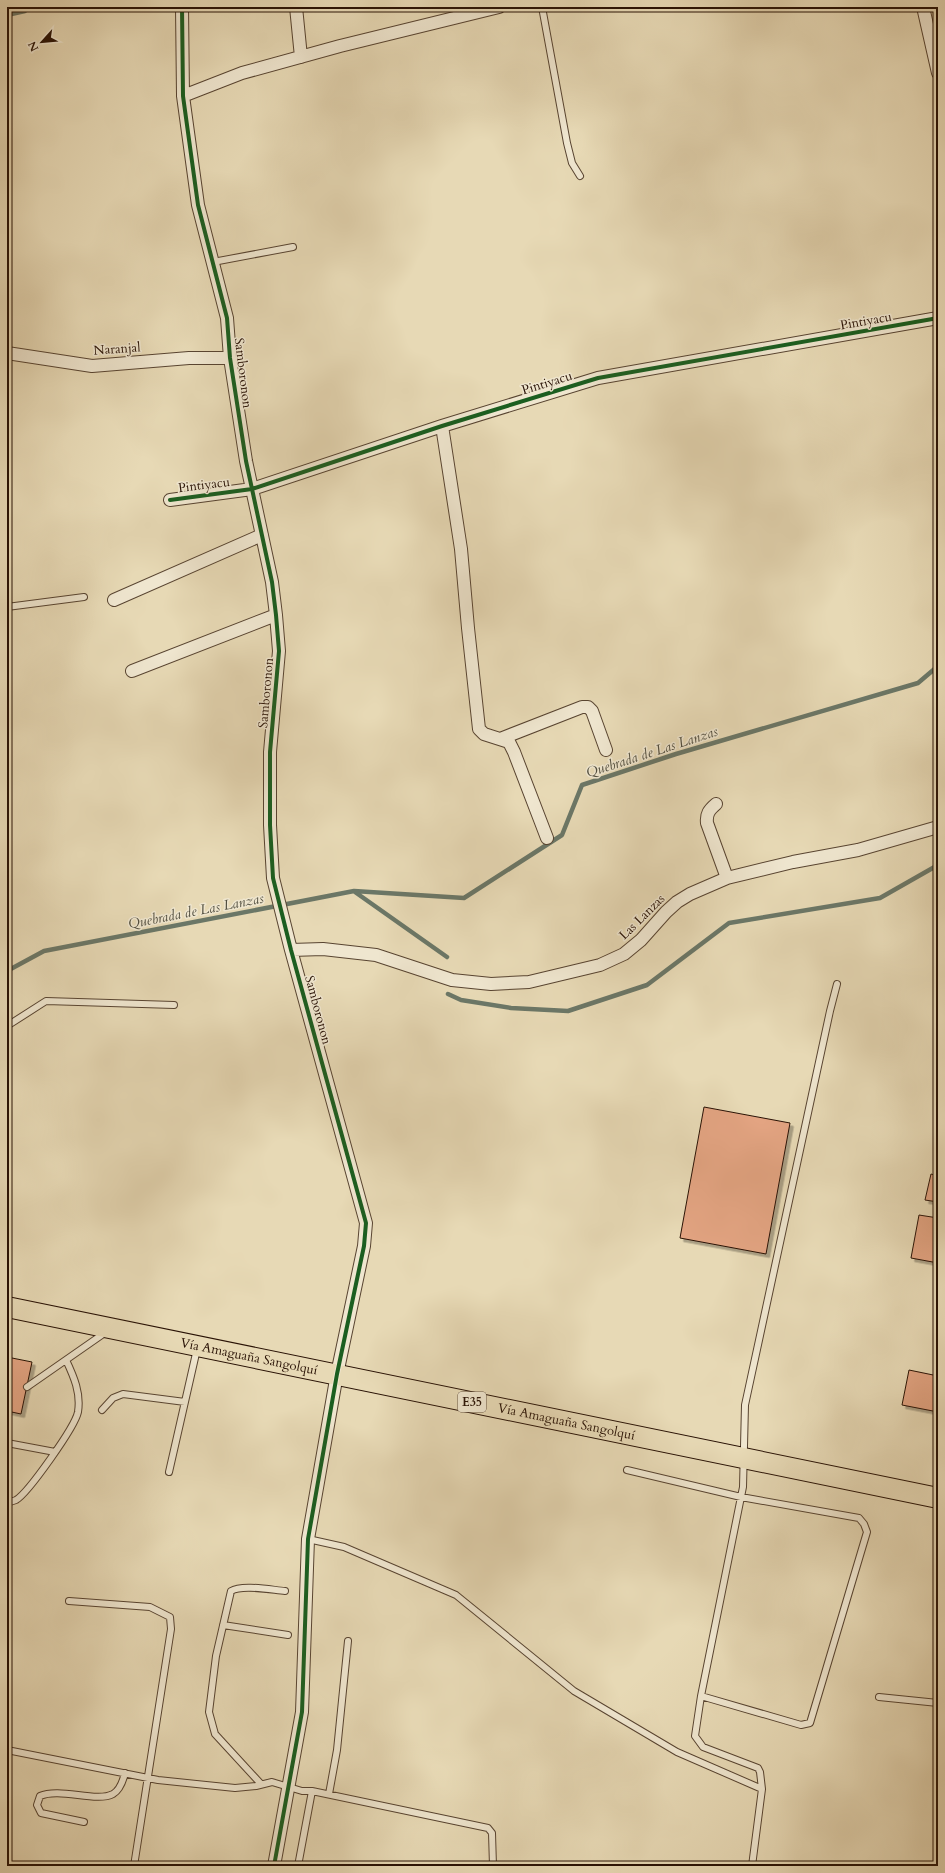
<svg xmlns="http://www.w3.org/2000/svg" width="945" height="1873" viewBox="0 0 945 1873" font-family="Cardo,serif">
	<defs>
		<filter id="shadow"><feDropShadow dx="3.5" dy="3.5" stdDeviation="0" flood-color="#0004"/></filter>
	</defs>
	<rect width="100%" height="100%" fill="#e7d9b5"/>
	<filter id="stains"><feTurbulence type="fractalNoise" baseFrequency=".005" numOctaves="4"/><feColorMatrix values="0 0 0 0 .2 0 0 0 0 .09 0 0 0 0 .02 0 0 0 .5 -.17"/></filter>
	<radialGradient id="worn" r=".72"><stop offset=".6" stop-color="#630" stop-opacity="0"/><stop offset="1" stop-color="#630" stop-opacity=".3"/></radialGradient>
	<g fill="none" stroke-linecap="round" stroke-linejoin="round">
		<path stroke="#6b7767" stroke-width="4.5" d="M7,15l18,-4 6,-4
			M355,892l92,65
			M7,971l37,-20 310,-60 110,7 98,-63 20,-50 94,-31 242,-71 20,-17
			M448,994l13,6 50,8 57,3 79,-26 82,-62 151,-25 58,-33"/>
	</g>
	<path fill="#e3a482" stroke="#291205" filter="url(#shadow)" d="M704,1107l86,16 -24,131 -86,-16z
		M931,1174l7,2v26l-13,-2z
		M919,1215l19,3v45l-27,-5z
		M7,1357l25,5 -11,52 -14,-3z
		M909,1370l29,6v36l-36,-7z"/>
	<g fill="none" stroke-linecap="round" stroke-linejoin="round">
		<defs>
			<path id="service" d="M542,7l25,136 5,20 8,13
				M213,262l80,-15
				M7,607l77,-10
				M7,1026l39,-25 128,4
				M27,1387l79,-55
				M102,1410l11,-12 10,-4 62,8
				M7,1443l48,9
				M627,1470l114,27 118,21 5,6 3,8 -57,191 -9,2 -100,-29
				M169,1472l28,-123
				M7,1502c3,0 7,-1 9,-2 12,-7 59,-73 62,-88 3,-19 -4,-35 -12,-52
				M308,1539l36,8 112,48 118,96 103,61 85,37 -10,77
				M69,1601l81,6 20,10 1,12 -37,237
				M223,1625l65,10
				M879,1697l59,6
				M7,1750l151,30 77,8 21,-2 16,-4 30,9h10l176,37 4,5 1,33
				M261,1784l-46,-50 -6,-22 7,-56 15,-65c11,-7 41,-1 54,0
				M762,1789l-2,-17 -2,-4 -55,-21 -8,-11 6,-40 42,-209 2,-82 85,-394 7,-27
				M329,1794l8,-44 11,-109
				M84,1822l-43,-9 -4,-8 3,-9c20,-9 56,7 73,-2 7,-4 10,-13 12,-21
				M298,1866l14,-75"/>
			<path id="minor" d="M182,7l1,89 15,109 29,113 3,40 16,103 26,121 4,33 3,36 -9,101v73l3,53 18,72 75,273 -2,23 -27,128 -29,165 -6,173 -28,154
				M296,7l5,50
				M923,7l15,66
				M183,96l59,-23 98,-27 159,-39
				M7,353l85,13 97,-8h41
				M442,426l19,123 7,79 11,101 5,5 25,8 5,10 33,86
				M170,500l82,-11 190,-63 156,-48 340,-60
				M114,600l148,-65
				M132,671l144,-56
				M500,739l82,-32h6l4,4 14,39
				M716,804c-7,6 -10,10 -9,19l20,55
				M291,950l32,-1 53,6 76,25 39,4 38,-2 71,-17 24,-11 17,-14 25,-28 11,-10 13,-8 37,-16 66,-16 65,-12 80,-23"/>
			<g id="trunk">
				<path id="s1" d="M7,1307l931,191"/>
			</g>
		</defs>
		<use href="#service" stroke="#584431" stroke-width="8"/>
		<use href="#minor" stroke="#584431" stroke-width="14"/>
		<use href="#trunk" stroke="#291205" stroke-width="22"/>
		<use href="#service" stroke="#efe6cf" stroke-width="6"/>
		<use href="#minor" stroke="#efe6cf" stroke-width="12"/>
		<use href="#trunk" stroke="#e7d9b5" stroke-width="20"/>
		<defs>
			<path id="cycleway" d="M182,7l1,89 15,109 29,113 3,40 16,103 26,121 4,33 3,36 -9,101v73l3,53 18,72 75,273 -2,23 -27,128 -29,165 -6,173 -28,154
				M170,500l82,-11 190,-63 156,-48 340,-60"/>
		</defs>
		<use href="#cycleway" stroke="#efe6cf" stroke-width="6"/>
		<use href="#cycleway" stroke="#1b5e20" stroke-width="4"/>
	</g>
	<g text-anchor="middle" dominant-baseline="central" stroke-width="3" stroke-linejoin="round" paint-order="stroke">
		<rect fill="#efe6cf" stroke="#645242" stroke-width="1" x="458" y="1392" width="28" height="20" rx="3"/>
		<g font-size="12" font-weight="bold" fill="#291205">
			<text x="472" y="1402">E35</text>
		</g>
		<g font-size="13" fill="#291205" stroke="#efe6cf">
			<text transform="translate(866 321) rotate(-10)">Pintiyacu</text>
			<text transform="translate(117 349) rotate(-4)">Naranjal</text>
			<text transform="translate(243 373) rotate(83)">Samboronon</text>
			<text transform="translate(547 383) rotate(-17)">Pintiyacu</text>
			<text transform="translate(204 485) rotate(-7)">Pintiyacu</text>
			<text transform="translate(266 693) rotate(-85)">Samboronon</text>
			<text transform="translate(642 917) rotate(-45)">Las Lanzas</text>
			<text transform="translate(318 1010) rotate(75)">Samboronon</text>
			<text stroke="none"><textPath href="#s1" startOffset="247">Vía Amaguaña Sangolquí</textPath></text>
			<text stroke="none"><textPath href="#s1" startOffset="571">Vía Amaguaña Sangolquí</textPath></text>
		</g>
		<g font-size="14" font-style="italic" fill="#504d3e" stroke="#efe6cf">
			<text transform="translate(652 752) rotate(-18)">Quebrada de Las Lanzas</text>
			<text transform="translate(196 911) rotate(-11)">Quebrada de Las Lanzas</text>
		</g>
	</g>
	<rect width="945" height="1873" fill="none" stroke="#e7d9b5" stroke-width="24"/>
	<rect x="8" y="8" width="929" height="1857" fill="none" stroke="#291205" stroke-width="2"/>
	<rect x="12" y="12" width="921" height="1849" fill="none" stroke="#291205"/>
	<g transform="translate(42 42) rotate(243)" stroke="#efe6cf" stroke-width="3" paint-order="stroke">
	<path d="M0-3L7 15L0 10L-7 15Z" fill="#291205"/>
	<text y="-6" font-size="11" font-weight="bold" text-anchor="middle" fill="#291205">N</text>
	</g>
	<rect width="100%" height="100%" filter="url(#stains)"/>
	<rect width="100%" height="100%" fill="url(#worn)"/>
</svg>
